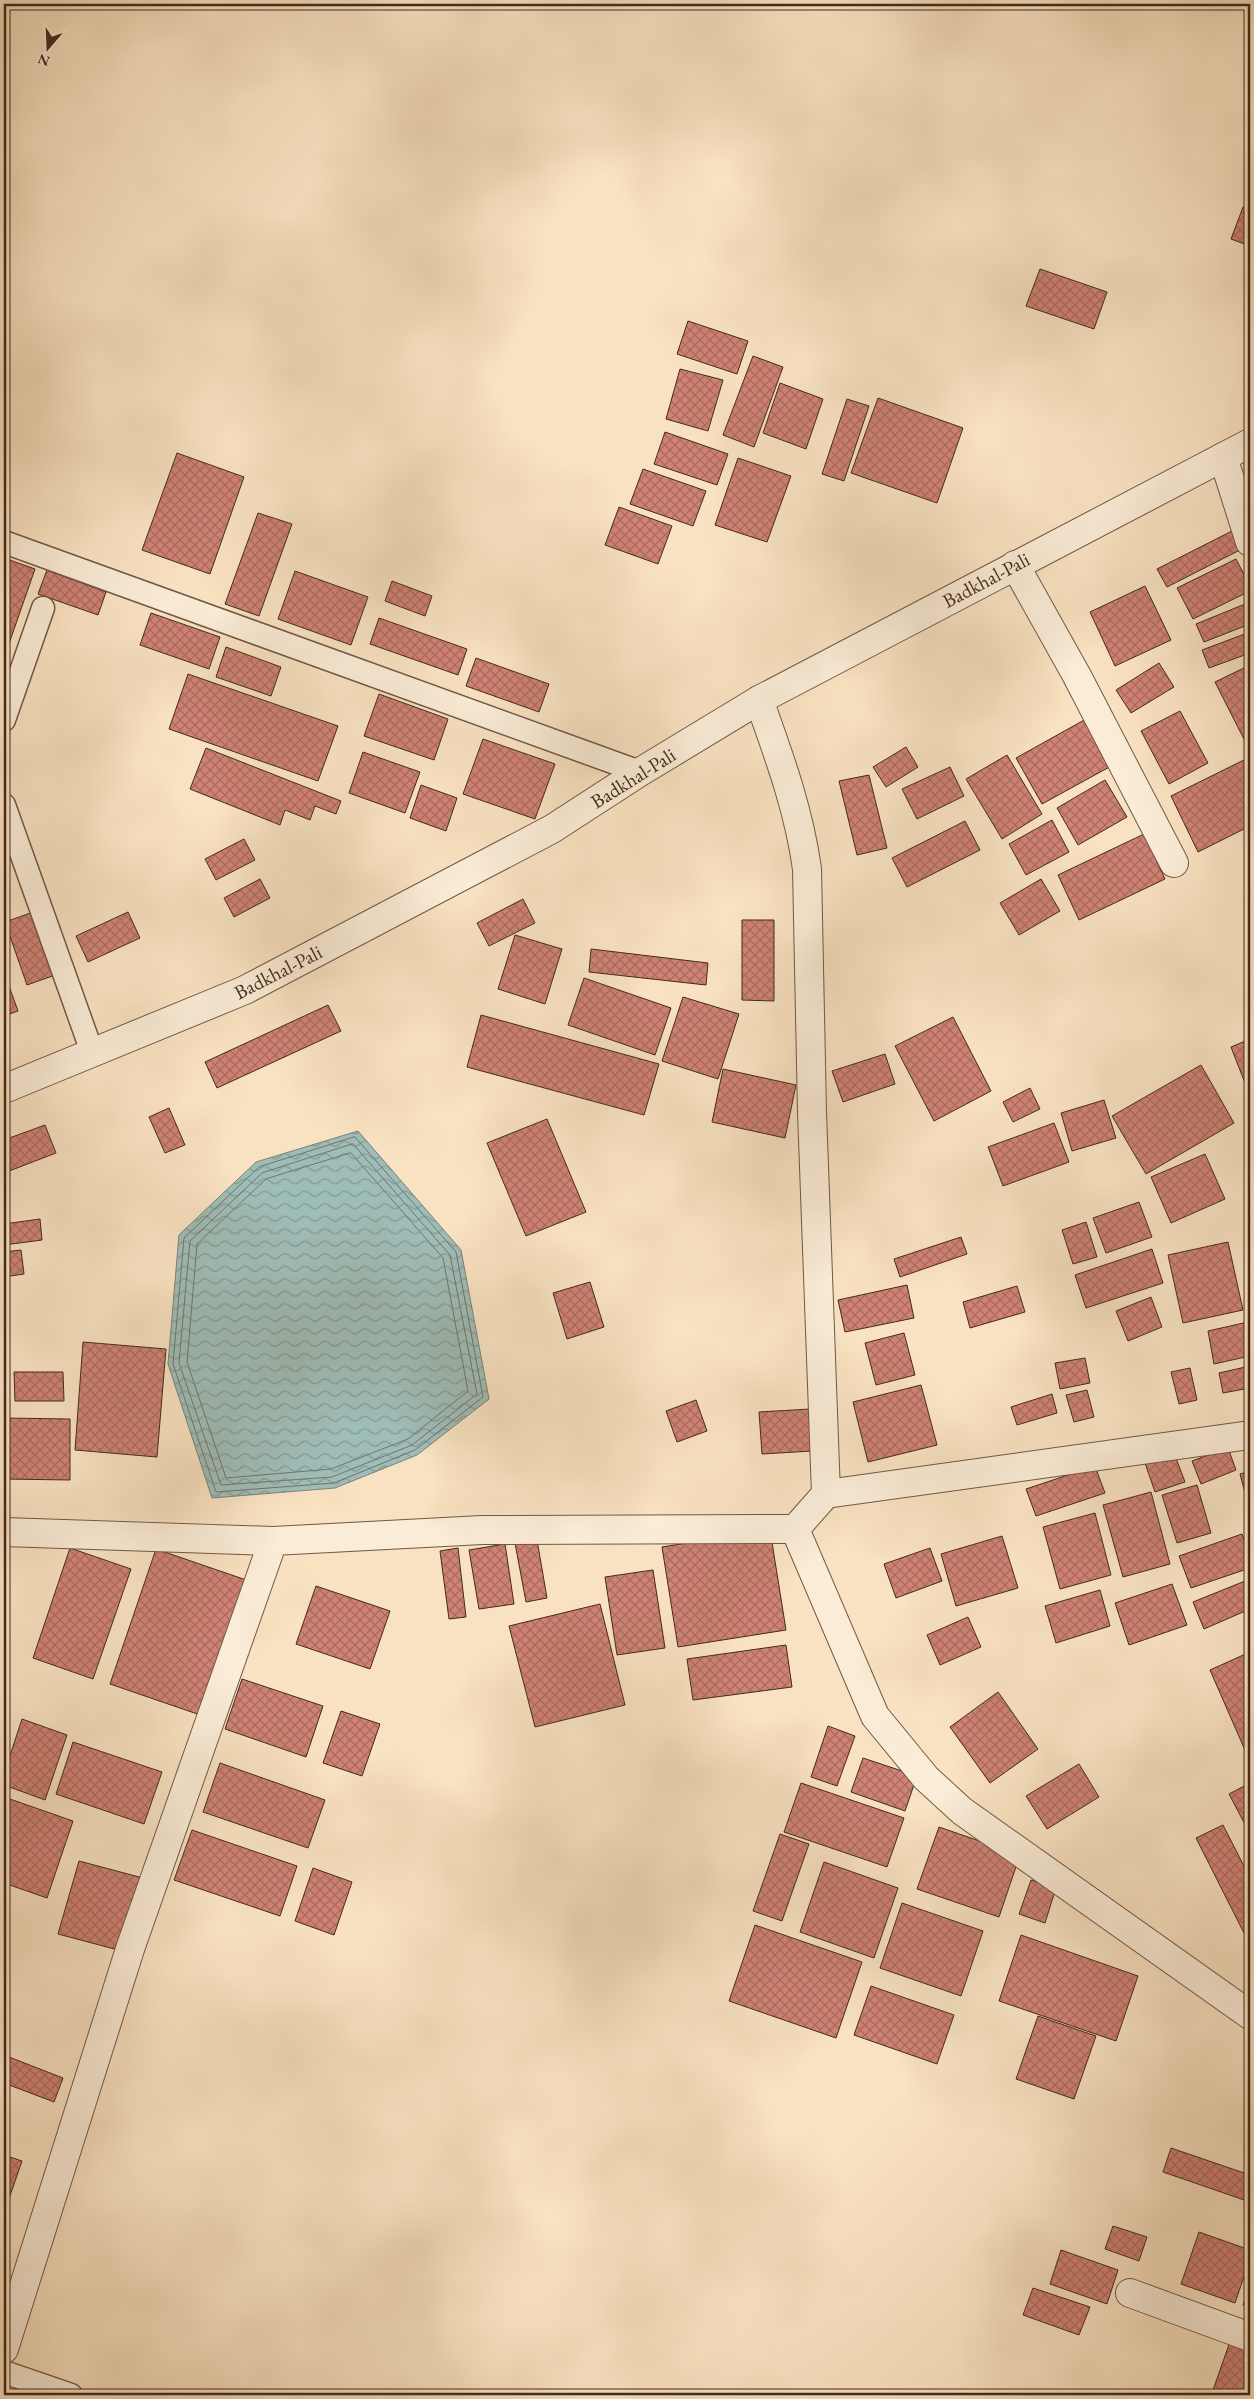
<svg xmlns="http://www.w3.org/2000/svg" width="1254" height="2399" viewBox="0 0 1254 2399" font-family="'EB Garamond',serif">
	<defs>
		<pattern id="water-waves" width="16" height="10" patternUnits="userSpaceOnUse" patternTransform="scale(1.25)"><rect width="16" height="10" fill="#9fbdb8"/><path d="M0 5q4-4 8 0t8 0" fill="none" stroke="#839a95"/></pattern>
		<pattern id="building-cross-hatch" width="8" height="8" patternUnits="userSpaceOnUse" patternTransform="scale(1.25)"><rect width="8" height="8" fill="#d08275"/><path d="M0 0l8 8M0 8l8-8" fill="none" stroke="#aa6b5f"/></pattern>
	</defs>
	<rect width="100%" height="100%" fill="#f9e2c1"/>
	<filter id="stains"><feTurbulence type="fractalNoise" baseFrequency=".004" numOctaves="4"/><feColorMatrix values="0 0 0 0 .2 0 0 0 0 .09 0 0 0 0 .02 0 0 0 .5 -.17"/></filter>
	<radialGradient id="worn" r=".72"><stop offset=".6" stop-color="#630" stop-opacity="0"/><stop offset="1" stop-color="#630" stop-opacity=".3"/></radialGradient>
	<path fill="url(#water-waves)" stroke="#7a827a" d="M358,1131l103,119 28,149 -72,56 -82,33 -123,10 -44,-134 11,-129 77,-73z"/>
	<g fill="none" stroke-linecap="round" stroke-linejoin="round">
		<path stroke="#71746a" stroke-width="1" d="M355,1137l101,115 27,145 -68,53 -81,33 -118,9 -43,-128 11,-126 75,-71z
			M353,1144l97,111 27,139 -65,51 -80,32 -111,8 -42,-122 11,-122 72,-68z
			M351,1153l92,105 25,133 -60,48 -77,30 -105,9 -39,-116 10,-118 69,-65z"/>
	</g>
	<path fill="url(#building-cross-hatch)" stroke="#432a1d" d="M1250,180v21l-6,-2z
		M1243,207l7,2v37l-19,-7z
		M1040,269l67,23 -13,37 -68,-23z
		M688,321l60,20 -11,33 -60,-20z
		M753,356l30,11 -29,80 -31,-12z
		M680,369l43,11 -15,51 -42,-12z
		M780,383l43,16 -17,50 -43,-16z
		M878,398l85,30 -26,75 -86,-30z
		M847,399l22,7 -25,75 -22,-7z
		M665,432l63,22 -11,31 -63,-21z
		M177,453l67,24 -34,97 -68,-24z
		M738,458l53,18 -24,66 -52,-17z
		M643,469l63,22 -13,35 -63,-22z
		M619,507l53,19 -14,38 -53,-19z
		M258,513l34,11 -33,92 -34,-12z
		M1232,531l10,18 -75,38 -10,-18z
		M4,558l31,11 -31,89z
		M1236,559l14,27v5l-57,28 -16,-31z
		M47,570l59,22 -8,23 -60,-21z
		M295,571l73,26 -17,48 -73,-26z
		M392,581l40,15 -7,20 -40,-15z
		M1145,586l26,54 -56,26 -25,-54z
		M1250,602v22l-46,18 -8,-18z
		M151,613l69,24 -11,32 -69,-24z
		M379,618l88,31 -9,26 -88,-31z
		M1250,632v21l-41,15 -7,-18z
		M226,647l55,20 -10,29 -55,-19z
		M476,658l73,26 -10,28 -73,-26z
		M1159,663l15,24 -43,26 -15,-23z
		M1250,665v86l-35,-69z
		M188,674l150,52 -20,55 -149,-52z
		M379,694l69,25 -14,41 -70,-24z
		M1180,711l28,52 -39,21 -28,-53z
		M1086,719l27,46 -71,39 -26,-46z
		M483,739l72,25 -20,55 -72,-25z
		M906,747l12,20 -32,20 -13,-20z
		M206,748l135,53 -5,13 -21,-8 -5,14 -25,-10 -5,15 -90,-36z
		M363,752l57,20 -15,41 -56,-20z
		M1007,755l35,59 -40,25 -36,-60z
		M1250,757v69l-52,26 -27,-56z
		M950,767l14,29 -47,23 -15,-30z
		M869,775l18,73 -30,7 -18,-74z
		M1105,780l22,37 -49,28 -21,-37z
		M421,785l36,13 -11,33 -36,-13z
		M1052,820l17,32 -43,23 -17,-31z
		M965,821l15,29 -73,37 -15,-29z
		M1144,834l21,45 -86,41 -21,-45z
		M244,839l11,21 -39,20 -11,-21z
		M260,879l10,19 -36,19 -10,-19z
		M1041,879l19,32 -41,24 -19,-32z
		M523,899l12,24 -46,23 -12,-23z
		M39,910l22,63 -34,12 -22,-63z
		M128,912l12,26 -52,24 -12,-26z
		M742,920h32v81l-32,-1z
		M515,935l47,14 -17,55 -47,-15z
		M591,949l117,14 -2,22 -117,-13z
		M4,972l14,39 -14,5z
		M584,978l87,30 -16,47 -87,-30z
		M683,997l56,17 -21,65 -56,-18z
		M328,1005l13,26 -124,57 -12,-26z
		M481,1015l178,49 -15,51 -177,-48z
		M953,1017l38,74 -57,30 -39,-75z
		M1250,1039v57l-19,-49z
		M885,1054l10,30 -52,18 -11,-31z
		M1201,1065l33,58 -88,51 -34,-58z
		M723,1069l73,16 -11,53 -73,-16z
		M1030,1088l10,21 -27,13 -10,-20z
		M1104,1100l12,38 -44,13 -11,-38z
		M169,1108l16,37 -20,8 -16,-36z
		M547,1119l39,93 -60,24 -39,-93z
		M1054,1123l15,39 -66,24 -15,-39z
		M45,1125l11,28 -52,20v-33z
		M1205,1154l20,45 -54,24 -20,-46z
		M1139,1202l13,35 -46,16 -13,-35z
		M40,1219l2,21 -38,5v-21z
		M1086,1222l11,35 -24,7 -11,-34z
		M961,1237l6,17 -67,23 -6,-18z
		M1228,1242l15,68 -60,13 -15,-68z
		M1152,1249l11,34 -77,25 -11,-33z
		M21,1250l3,24 -20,3v-25z
		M590,1282l14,45 -37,12 -14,-46z
		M907,1285l7,33 -69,14 -7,-32z
		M1017,1286l8,26 -55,16 -7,-26z
		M1151,1297l11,30 -34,14 -12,-30z
		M1248,1322l2,34 -36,8 -6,-33z
		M904,1333l11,42 -39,10 -11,-42z
		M83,1342l83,7 -9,108 -82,-7z
		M1085,1358l5,25 -30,6 -5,-26z
		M1250,1366v22l-27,5 -4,-20z
		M1190,1368l7,32 -18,4 -8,-32z
		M14,1372h49l1,29h-49z
		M921,1385l16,60 -69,17 -15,-60z
		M1087,1390l7,27 -20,5 -8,-27z
		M1052,1394l5,19 -40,12 -6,-18z
		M696,1400l11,31 -30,11 -11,-31z
		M810,1409l2,42 -50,3 -3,-42z
		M4,1418l66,1v61l-66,-1z
		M1228,1448l8,22 -35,14 -9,-23z
		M1174,1453l11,29 -30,10 -10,-29z
		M1095,1466l10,27 -69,23 -10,-27z
		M1250,1471v41l-10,-38z
		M1197,1485l14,48 -34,10 -15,-48z
		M1151,1492l19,72 -47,13 -20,-72z
		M1095,1513l16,62 -51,14 -17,-62z
		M770,1530l16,100 -108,17 -16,-100z
		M1242,1534l8,24v10l-59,20 -12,-32z
		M1002,1536l16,52 -62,18 -15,-52z
		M537,1540l10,58 -21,4 -11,-59z
		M505,1544l9,60 -35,5 -10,-59z
		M70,1548l61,21 -38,110 -60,-21z
		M458,1548l8,69 -17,2 -9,-68z
		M930,1548l12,33 -46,17 -12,-34z
		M156,1549l96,33 -46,135 -96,-33z
		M653,1570l12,78 -48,7 -12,-78z
		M1250,1579v30l-46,20 -11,-27z
		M1172,1584l15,41 -58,20 -14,-42z
		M316,1586l74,25 -20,58 -74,-25z
		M1100,1590l10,36 -54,17 -11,-37z
		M600,1604l25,101 -90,22 -26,-101z
		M968,1617l13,30 -41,18 -13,-30z
		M786,1645l6,42 -99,13 -6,-41z
		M1250,1652v104l-2,1 -38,-87z
		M242,1679l81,27 -17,51 -81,-28z
		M998,1692l40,57 -48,34 -40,-56z
		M341,1711l39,13 -18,52 -39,-13z
		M22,1719l45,16 -22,65 -41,-15v-11z
		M828,1726l27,10 -18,50 -26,-9z
		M73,1742l89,30 -18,52 -88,-30z
		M863,1758l54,18 -12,35 -54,-19z
		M220,1763l105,37 -17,48 -105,-36z
		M1079,1764l20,33 -52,32 -21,-33z
		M801,1783l103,35 -17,49 -103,-35z
		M1250,1783v51l-21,-40z
		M7,1798l66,23 -26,77 -43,-15v-74z
		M1223,1825l27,53v57l-4,2 -50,-99z
		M939,1827l81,28 -21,62 -82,-28z
		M192,1830l105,36 -17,50 -106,-36z
		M780,1834l29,10 -27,77 -29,-10z
		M79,1861l64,17 -21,73 -64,-17z
		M824,1862l74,26 -24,70 -74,-26z
		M313,1868l39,14 -18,53 -39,-14z
		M1031,1880l25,8 -11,35 -26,-9z
		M902,1903l81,28 -22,65 -81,-28z
		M755,1925l107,37 -26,76 -107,-37z
		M1021,1935l117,41 -22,65 -117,-40z
		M871,1986l83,29 -17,49 -83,-29z
		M1038,2016l58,20 -22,63 -58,-20z
		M9,2057l54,21 -9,24 -50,-19v-14z
		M1171,2148l79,27v27l-87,-30z
		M4,2155l18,6 -18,52z
		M1113,2226l34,11 -8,24 -34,-12z
		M1199,2232l51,18v9l-15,44 -54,-19z
		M1061,2250l57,20 -11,34 -57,-20z
		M1250,2284v24l-7,-3z
		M1033,2288l57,19 -11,28 -56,-20z
		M1232,2336l18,6v53h-22l-15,-5z"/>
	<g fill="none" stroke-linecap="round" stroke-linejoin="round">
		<defs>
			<path id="service" d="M4,542l636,230
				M4,720l39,-112
				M4,805l88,247
				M4,2372l67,23"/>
			<path id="minor" d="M1223,457l27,85
				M1015,565l62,111 97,187
				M759,700c20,56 40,110 48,169l5,243 14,382 424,-59
				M795,1529l80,187 51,62 36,33 288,204
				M4,1532l269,9 209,-11 313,-1 31,-35
				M1130,2293l120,44
				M4,2349l126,-400 143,-408"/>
			<path id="tertiary" d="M4,1089l241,-99 307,-161 88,-57 119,-72 491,-257"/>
		</defs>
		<use href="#service" stroke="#705846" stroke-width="25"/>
		<use href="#minor" stroke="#705846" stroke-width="30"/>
		<use href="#tertiary" stroke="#705846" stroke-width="30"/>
		<use href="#service" stroke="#fbecd7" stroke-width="22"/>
		<use href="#minor" stroke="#fbecd7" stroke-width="28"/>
		<use href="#tertiary" stroke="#fbecd7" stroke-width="28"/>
	</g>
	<g text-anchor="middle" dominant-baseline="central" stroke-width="4" stroke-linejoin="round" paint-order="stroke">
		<g font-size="20" fill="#432a1d" stroke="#fbecd7">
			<text transform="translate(986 580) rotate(-28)">Badkhal-Pali</text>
			<text transform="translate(633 778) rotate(-32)">Badkhal-Pali</text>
			<text transform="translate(278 972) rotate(-27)">Badkhal-Pali</text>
		</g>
	</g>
	<rect width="1254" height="2399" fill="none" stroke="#f9e2c1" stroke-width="20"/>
	<rect x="5" y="5" width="1244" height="2389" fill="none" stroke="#432a1d" stroke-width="2.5"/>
	<rect x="10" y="10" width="1234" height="2379" fill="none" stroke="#432a1d"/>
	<g transform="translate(48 48) rotate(199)" stroke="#fbecd7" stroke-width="4" paint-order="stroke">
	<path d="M0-4L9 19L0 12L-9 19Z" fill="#432a1d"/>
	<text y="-8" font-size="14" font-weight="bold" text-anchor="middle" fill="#432a1d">N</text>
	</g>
	<rect width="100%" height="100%" filter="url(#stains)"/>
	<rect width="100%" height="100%" fill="url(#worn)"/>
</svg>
